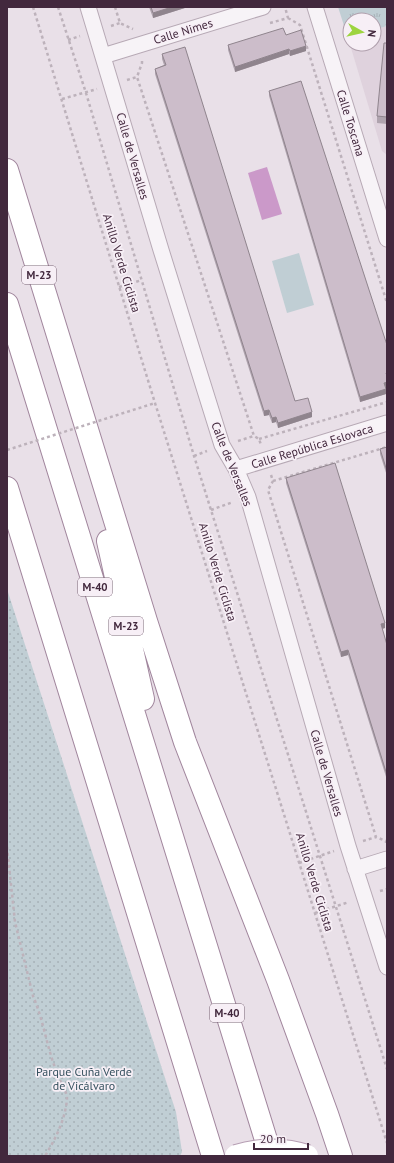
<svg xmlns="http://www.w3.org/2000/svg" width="394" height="1163" viewBox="0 0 394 1163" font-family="'PT Sans',sans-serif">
	<defs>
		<pattern id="grass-tufts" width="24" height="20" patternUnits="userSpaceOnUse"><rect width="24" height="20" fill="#c0ced4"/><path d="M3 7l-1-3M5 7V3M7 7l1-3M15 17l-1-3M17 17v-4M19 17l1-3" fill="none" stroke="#a6b1b7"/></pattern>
		<pattern id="park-dots" width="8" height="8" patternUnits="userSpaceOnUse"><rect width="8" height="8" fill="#c0ced4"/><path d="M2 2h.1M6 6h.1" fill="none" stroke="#a6b1b7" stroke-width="1.8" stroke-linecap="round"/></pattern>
	</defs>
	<rect width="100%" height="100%" fill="#e9e0e8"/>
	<path fill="#dfd2dd" d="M387,26v129l-5,-4 -34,-113 2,-1v7h24v-14z"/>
	<path fill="url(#grass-tufts)" d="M338,7h49v19l-13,4v-10h-24v17l-2,1z"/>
	<path fill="url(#park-dots)" d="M7,589l169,523 6,40 -2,4h-173z"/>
	<path fill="#c0ced4" d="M299,253l15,52 -27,8 -15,-52z"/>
	<path fill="#cb99c9" d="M267,167l15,47 -20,6 -14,-47z"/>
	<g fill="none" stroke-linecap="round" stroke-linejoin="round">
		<defs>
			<path id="street" d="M88,7l73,243 61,195 14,24 12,28 100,349 39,121
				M315,7l72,232
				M103,56l160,-49
				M236,469l151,-46
				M355,869l32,-10"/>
			<path id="highway" d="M7,170l139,451 39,121 93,238 49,134 14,42
				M7,304l264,852
				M7,488l206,668
				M108,541l35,158"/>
		</defs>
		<use href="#street" stroke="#b7a9b5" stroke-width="17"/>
		<use href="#highway" stroke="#a1869d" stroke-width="24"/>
		<path stroke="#bdb2bb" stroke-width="2.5" stroke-dasharray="3 3" stroke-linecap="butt" d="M33,7l122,396 232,740
			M58,7l28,86 108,363 193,613
			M115,7l5,16 13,6
			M288,18l12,7 87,278
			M270,23l18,-5 -3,-11
			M111,26l9,-3
			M68,40l12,-4
			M142,61v2l-5,14 117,359 5,3 2,6
			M127,80l10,-3
			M62,99l35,-10
			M119,287l23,-7
			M259,439l128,-37
			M238,441l16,-5
			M194,456l13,-5
			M271,475l2,6 -5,9 108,347 10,4v2
			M273,481l114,-34
			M211,510l22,-8
			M363,841l13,-4
			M7,847l8,75 18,74c11,25 14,54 25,79 2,7 9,17 9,23 -1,20 -12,42 -22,58
			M299,863l35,-12
			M380,891l7,-2
			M315,913l34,-11"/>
		<use href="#street" stroke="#f7f3f7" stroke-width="15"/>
		<use href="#highway" stroke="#fff" stroke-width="22"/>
		<defs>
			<path id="primary-bridge" d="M236,1156c24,-7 47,-8 71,0"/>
		</defs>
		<use href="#primary-bridge" stroke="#b69eb3" stroke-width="24" stroke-linecap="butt"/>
		<path stroke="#bdb2bb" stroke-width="2.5" stroke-dasharray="3 3" stroke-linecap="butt" d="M7,450l148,-47"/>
		<use href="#primary-bridge" stroke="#fff" stroke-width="22"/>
	</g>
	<path fill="#afa3ae" d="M149,7h39l-35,11z
		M286,35l20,16 -16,5 -1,-2 -54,18 -7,-22v-5z
		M387,43v81l-10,-1v-7z
		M162,54l133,347 17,16 -34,11 -2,-6 -4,1 -3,-8 -5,1 -109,-342v-5l9,-4 -2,-6z
		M269,91l117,297v6l-26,8 -91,-306z
		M387,447v29l-7,-22v-5z
		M286,478l99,150 -3,1 5,16v135l-39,-125 -7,2 -55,-174z"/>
	<path fill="#8f848d" d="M172,7h16l-35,11v-5z
		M306,46v5l-16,5v-5z
		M289,49v5l-54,18v-5z
		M387,382v5l-3,1v-5z
		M386,389v5l-26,8v-5z
		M269,410v5l-5,1v-5z
		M312,412v5l-34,11v-5z
		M276,417v5l-4,1v-5z
		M385,623v5l-4,1v-5z
		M348,650v5l-7,2v-5z"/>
	<path fill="#ccbdca" stroke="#8f848d" d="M151,7h21l-19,6z
		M283,28l3,7 15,-5 5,16 -16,5 -1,-2 -54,18 -7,-22z
		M384,43h3v74l-10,-1z
		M185,47l110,354 13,-3 4,14 -34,11 -2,-6 -4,1 -3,-8 -5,1 -109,-342 11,-4 -4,-11z
		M301,81l86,264v28h-1l1,3v6l-3,1 2,6 -26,8 -91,-306z
		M387,447v24l-7,-22z
		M335,463l50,160 -4,1 6,21v130l-39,-125 -7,2 -55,-174z"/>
	<g text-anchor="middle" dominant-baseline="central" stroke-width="3.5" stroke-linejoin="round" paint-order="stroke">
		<g fill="#f7eff6" stroke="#786474" stroke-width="1">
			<rect x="22" y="266" width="34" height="18" rx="3"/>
			<rect x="78" y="578" width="34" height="18" rx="3"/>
			<rect x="109" y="617" width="34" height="18" rx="3"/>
			<rect x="210" y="1004" width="34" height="18" rx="3"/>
		</g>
		<g font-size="11" font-weight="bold" fill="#42283d">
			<text x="39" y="275">M-23</text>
			<text x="95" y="587">M-40</text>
			<text x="126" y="626">M-23</text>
			<text x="227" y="1013">M-40</text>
		</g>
		<g font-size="12" fill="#42283d" stroke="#f7eff6">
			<text transform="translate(183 31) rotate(-17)">Calle Nimes</text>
			<text transform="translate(351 123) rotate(73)">Calle Toscana</text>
			<text transform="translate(133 156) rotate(74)">Calle de Versalles</text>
			<text transform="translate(122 263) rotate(73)">Anillo Verde Ciclista</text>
			<text transform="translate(312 446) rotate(-17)">Calle República Eslovaca</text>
			<text transform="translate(232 464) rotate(68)">Calle de Versalles</text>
			<text transform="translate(218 572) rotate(73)">Anillo Verde Ciclista</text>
			<text transform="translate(327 773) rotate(74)">Calle de Versalles</text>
			<text transform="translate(315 882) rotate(73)">Anillo Verde Ciclista</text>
		</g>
		<g font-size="12" fill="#34505e" stroke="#f7eff6">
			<text x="84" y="1071">Parque Cuña Verde<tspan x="84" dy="14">de Vicálvaro</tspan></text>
		</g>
	</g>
	<rect width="394" height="1163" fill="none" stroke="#42283d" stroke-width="16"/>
	<g transform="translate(362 32) rotate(98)"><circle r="19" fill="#f7eff6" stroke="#af9fac"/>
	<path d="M0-3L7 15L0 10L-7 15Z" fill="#9dd43f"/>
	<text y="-6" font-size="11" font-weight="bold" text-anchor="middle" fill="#42283d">N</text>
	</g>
	<path d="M254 1143v6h54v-6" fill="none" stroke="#42283d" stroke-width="2"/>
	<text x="260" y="1143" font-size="12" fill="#42283d" stroke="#f7eff6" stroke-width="3" paint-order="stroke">20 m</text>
</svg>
